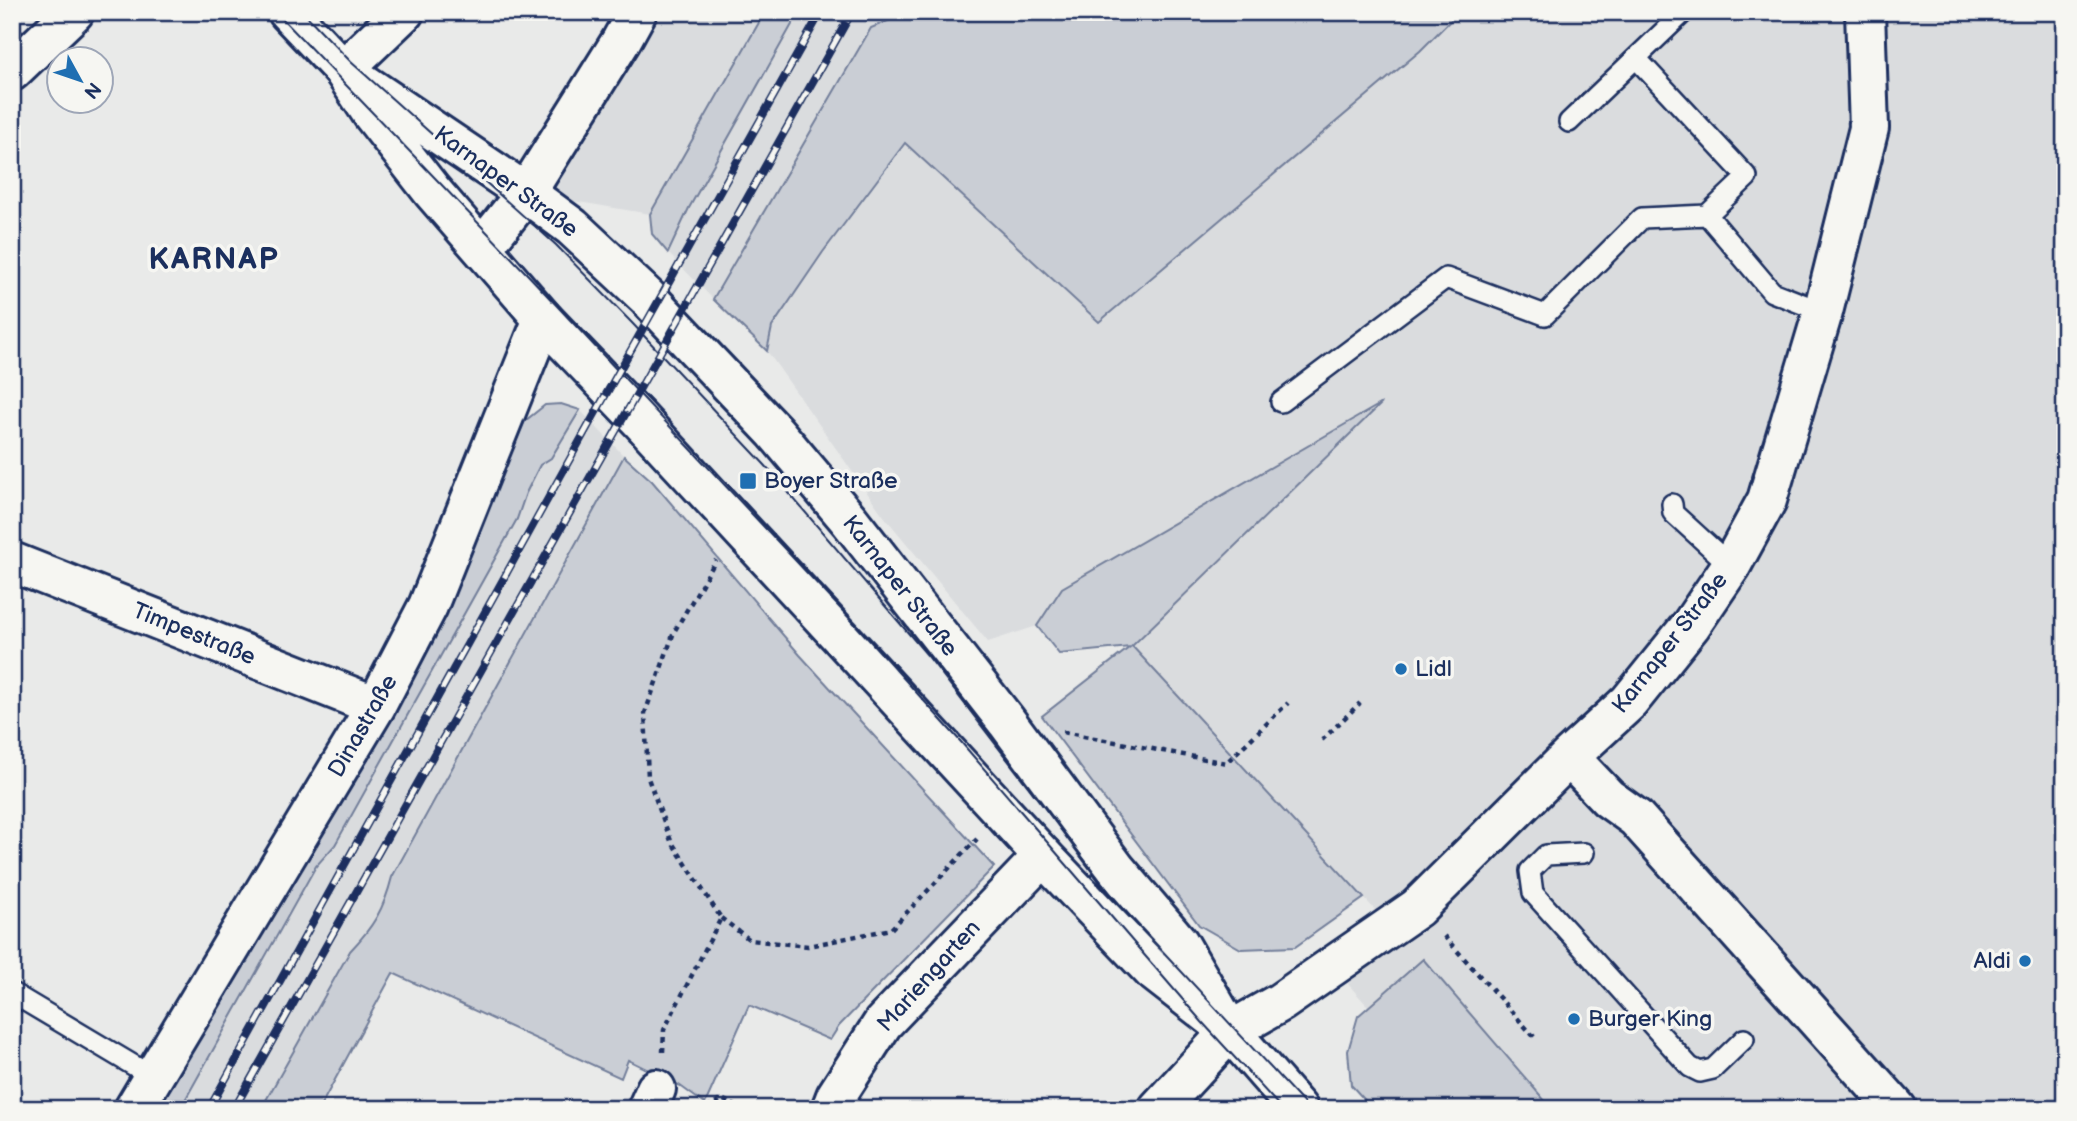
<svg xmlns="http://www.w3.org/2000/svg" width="2077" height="1121" viewBox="0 0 2077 1121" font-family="'Balsamiq Sans',sans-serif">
	<rect width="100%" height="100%" fill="#e9eae9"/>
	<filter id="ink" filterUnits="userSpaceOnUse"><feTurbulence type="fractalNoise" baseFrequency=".0143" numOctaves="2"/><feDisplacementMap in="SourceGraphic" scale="14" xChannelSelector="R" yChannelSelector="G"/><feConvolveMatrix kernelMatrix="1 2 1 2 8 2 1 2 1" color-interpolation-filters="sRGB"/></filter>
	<g filter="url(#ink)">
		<path fill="#dadcde" d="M638,12h127l-115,202 -124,-21z
			M799,12h110l-39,16 -157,271 -45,-46 21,-45z
			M1459,12h606v1097h-605l-112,-125 222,-222 117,-141 -297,305 -259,-279 248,-241 -317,182 -25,38 -49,16 -105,-127 -116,-164 5,-24 51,-75 83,-109 193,179 321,-271z
			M580,410l44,46 -232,421 -7,27 -17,29 -18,18 -89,158h-81l136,-244 19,-20 182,-326 9,-26 14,-28 11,-7z"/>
		<path fill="#caced5" stroke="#727e9a" stroke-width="2" d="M765,12h34l-110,196 -21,45 -16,-19 -2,-20z
			M909,12h550l-39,39 -321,271 -194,-179 -82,109 -51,75 -5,24 -54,-52 158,-271z
			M1382,403l-250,243 232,252 -69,49 -54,2 -42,-24 -157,-209 88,-69 -71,7 -22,-28 25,-38z
			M561,404l19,6 -29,48 -11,7 -14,28 -9,26 -182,326 -19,21 -136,243h-27l254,-419 118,-269 20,-16z
			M624,456l28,25 148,174 194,212 -155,159 -9,14 -81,-35 -44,99 -26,-19 -51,-25 -7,18 -228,-105 -74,136h-58l89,-158c23,-24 34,-42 42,-74z
			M1423,959l129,150h-179l-22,-24 -3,-34 10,-35z"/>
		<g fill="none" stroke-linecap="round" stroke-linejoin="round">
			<defs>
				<path id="lane" d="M1636,58l111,119 -40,38 65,77 51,20
					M1569,122l115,-110
					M1281,402l165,-124 99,37 97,-97 65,-3
					M1672,504l1,9 58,53
					M1584,853l-38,2 -16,16 3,22 157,174 10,5 13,-3 31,-30
					M12,993l141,84"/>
				<path id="street" d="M343,70l61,-58
					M12,71l62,-59
					M12,562l364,144
					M1569,757l39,41 28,20 261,291
					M1230,1031l51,-29 136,-94 152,-151 60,-55 62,-77 40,-59 36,-66 56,-188 46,-184 -4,-116
					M134,1109l242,-403 52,-100 115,-287
					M647,1109l9,-20
					M831,1109l5,-13 47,-73 160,-167"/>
				<path id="secondary" d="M288,12l55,58 29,44 60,77 111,128 97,101 403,436 110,115 77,60 68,78
					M360,81l166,112 46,34 76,71 127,134 75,89 157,201 109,147 63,74 41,71
					M483,247l43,-54 95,-152 16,-29
					M1158,1109l72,-78"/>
			</defs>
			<use href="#lane" stroke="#1b2f5e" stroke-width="24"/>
			<use href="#street" stroke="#1b2f5e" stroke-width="44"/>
			<use href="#secondary" stroke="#1b2f5e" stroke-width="44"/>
			<path stroke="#1b2f5e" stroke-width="4.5" stroke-dasharray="5 5" stroke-linecap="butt" d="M1063,732l163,31 62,-60
				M1322,740l38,-37
				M721,918l29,22 58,6 83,-17 86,-90
				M1444,936l93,104
				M663,1052l1,-22 57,-112 -50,-77 -23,-63 -3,-65 29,-81 42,-72
				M707,1109l15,-10 19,10"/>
			<use href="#lane" stroke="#f6f6f2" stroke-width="19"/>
			<use href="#street" stroke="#f6f6f2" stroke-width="38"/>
			<use href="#secondary" stroke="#f6f6f2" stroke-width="38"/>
			<path stroke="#1b2f5e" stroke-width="2" d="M276,12l253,264 323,345 109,121 241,280 80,87
				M303,12l48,50 205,183 76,78 133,142 162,190 190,247 192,207"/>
			<defs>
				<path id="rail" d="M209,1109l382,-688 230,-409
					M234,1109l618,-1097"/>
			</defs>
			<use href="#rail" stroke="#1b2f5e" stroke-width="8"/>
			<use href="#rail" stroke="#f6f6f2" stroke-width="5" stroke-dasharray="16" stroke-linecap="butt"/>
		</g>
	</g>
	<g fill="#1f6fb2" stroke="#f6f6f2" stroke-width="2.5">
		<rect x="739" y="472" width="18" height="18" rx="3.5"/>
		<circle cx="1401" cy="669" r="7"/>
		<circle cx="2025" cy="961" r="7"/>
		<circle cx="1574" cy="1019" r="7"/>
	</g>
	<g text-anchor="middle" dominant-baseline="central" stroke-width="7" stroke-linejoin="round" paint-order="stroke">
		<g font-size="23" fill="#1b2f5e" stroke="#f6f6f2">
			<text transform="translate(506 182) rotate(36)">Karnaper Straße</text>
			<text transform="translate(900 586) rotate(52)">Karnaper Straße</text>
			<text transform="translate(194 634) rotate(22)">Timpestraße</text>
			<text transform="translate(1670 643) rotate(-52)">Karnaper Straße</text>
			<text transform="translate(363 726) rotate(-60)">Dinastraße</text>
			<text transform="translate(929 976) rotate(-48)">Mariengarten</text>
		</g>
		<g font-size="23" fill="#1b2f5e" stroke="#f6f6f2" text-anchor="start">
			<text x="764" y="481">Boyer Straße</text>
			<text x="1415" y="669">Lidl</text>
			<text x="2011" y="961" text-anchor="end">Aldi</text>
			<text x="1588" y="1019">Burger King</text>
		</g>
		<g font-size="30" font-weight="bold" letter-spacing="2" fill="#1b2f5e" stroke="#f6f6f2">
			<text x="214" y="260">KARNAP</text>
		</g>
	</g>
	<rect width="2077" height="1121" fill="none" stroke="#f6f6f2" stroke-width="42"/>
	<rect x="21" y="21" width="2035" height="1079" fill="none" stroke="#1b2f5e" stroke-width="2.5" filter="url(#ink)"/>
	<g transform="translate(80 80) rotate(130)"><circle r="33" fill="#f6f6f2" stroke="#9ea6b7" stroke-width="2"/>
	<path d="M0-5L12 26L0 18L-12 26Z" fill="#1f6fb2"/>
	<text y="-10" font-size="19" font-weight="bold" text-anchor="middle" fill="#1b2f5e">N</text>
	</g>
</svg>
